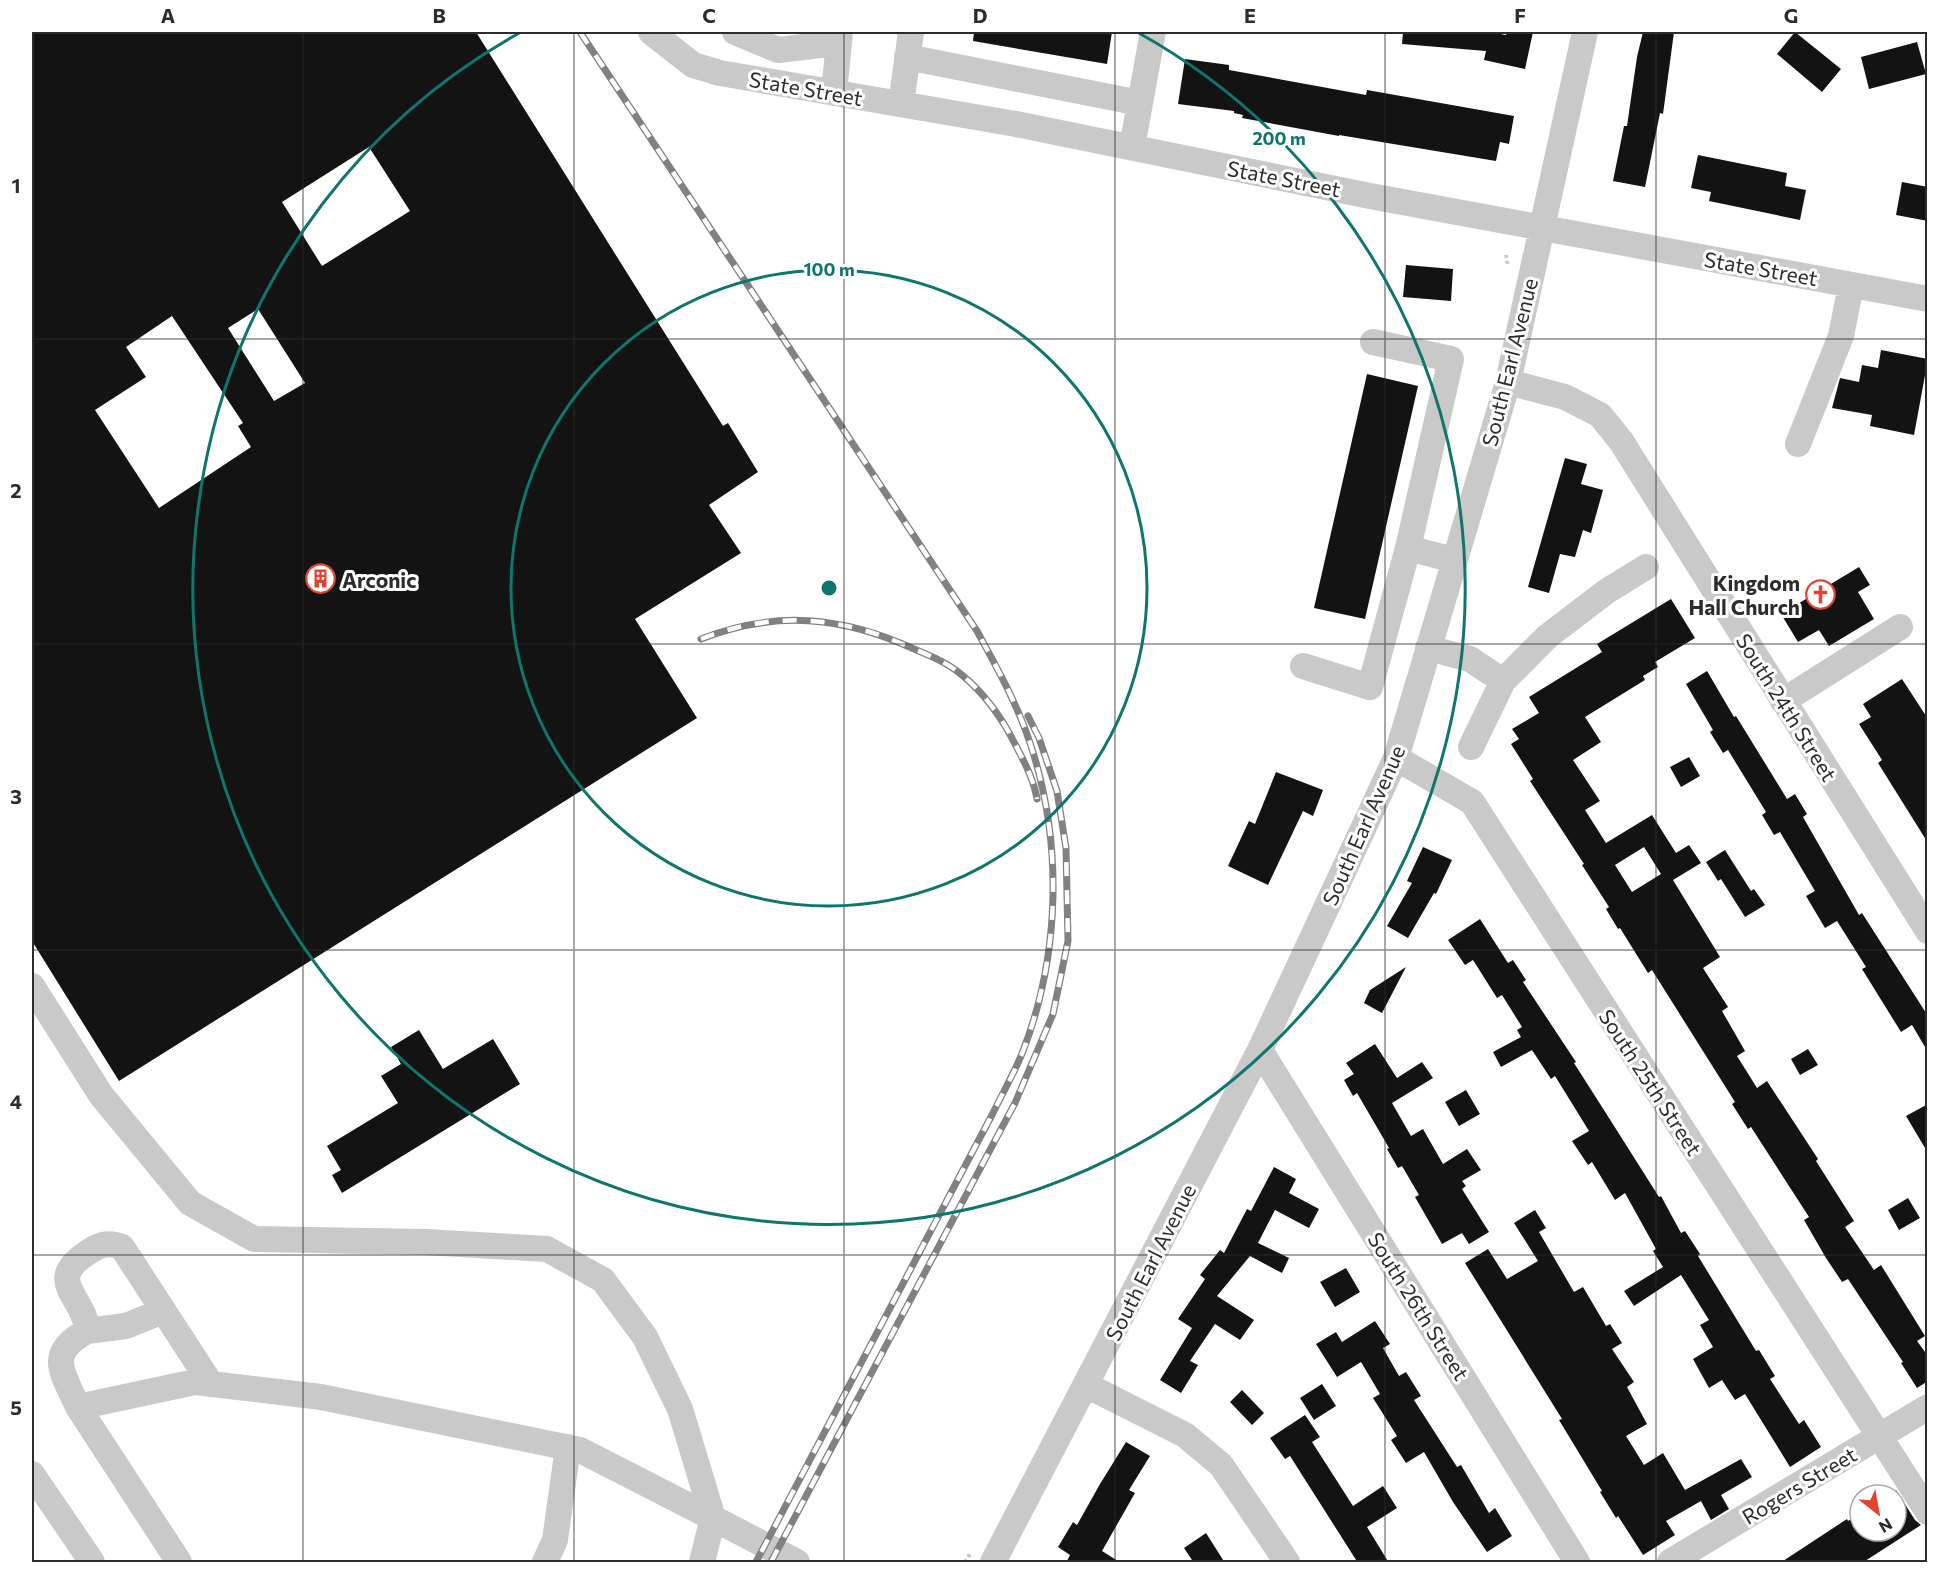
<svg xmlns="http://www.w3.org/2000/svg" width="1959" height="1594" viewBox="0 0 1959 1594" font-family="Commissioner,sans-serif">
	<rect width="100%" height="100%" fill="#fff"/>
	<path fill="#131313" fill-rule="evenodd" d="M32,32h444l247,394 5,-3 30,49 -49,33 32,48 -106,66 62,99 -578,363 -87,-140zM369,147l41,64 -88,55 -40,-64zM258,309l47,74 -31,18 -46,-73zM172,316l71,107 -5,3 13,21 -92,61 -64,-98 51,-33 -20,-30z
		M974,32h138l-5,32 -134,-23z
		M1403,32h87l16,3 1,-3h26l-8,37 -41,-9 2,-9 -84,-7z
		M1643,32h31l-11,82 -3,-1 -15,74 -32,-6 11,-55h3l10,-69z
		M1795,32l46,37 -19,23 -45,-38z
		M1917,42l9,32 -57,15 -8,-32z
		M1185,59l44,6v5l137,25 1,-5 147,26 -5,28 -9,-2 -4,19 -157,-26v1l-97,-18 1,-3 -9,-2v-2l-56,-7z
		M1698,155l89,18 -2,13 21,4 -6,30 -91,-19 2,-9 -20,-4z
		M1902,182l26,5v34l-32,-6z
		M1406,265l47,4 -2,32 -48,-4z
		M1881,350l47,9 -14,76 -44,-9 2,-11 -40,-7 8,-30 19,4 3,-17 16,3z
		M1367,374l51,12 -53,233 -51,-11z
		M1565,458l22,6 -6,20 22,6 -12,43 -8,-3 -8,27 -15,-3 -11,39 -21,-6z
		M1859,567l11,18 -12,7 16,27 -45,27 -10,-16 -21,12 -17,-28z
		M1671,599l24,39 -40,24 3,5 -15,9 2,4 -60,37 16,25 -28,18 27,41 -15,9 21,33 46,-28 24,38 13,-8 12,18 -28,17 47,77 -17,11 25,39 -6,4 23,40 -8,5 20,32 10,-7 51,78 -2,2 38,60 -9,6 29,43 7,-5 44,71 -8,5 11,15v25l-11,7 -16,-25 2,-1 -55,-83 -6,3 -16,-24 -22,-38 5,-3 -58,-90 -3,2 -16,-25 3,-2 -83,-132 -4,3 -28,-45 -2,1 -12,-20 3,-2 -27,-42 2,-1 -54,-83 3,-2 -22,-35 8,-5 -7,-10 27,-16 -10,-16 73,-45 -5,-8zM1644,847l17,27 -29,18 -17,-27z
		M1707,671l27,46 2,-1 51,83 8,-5 12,20 -4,3 56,98 3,-2 66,103v36l-16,-27 -11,7 -39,-63 4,-2 -29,-46 -12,7 -19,-32 9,-5 -35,-59 -6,3 -12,-20 4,-3 -38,-62 -5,3 -13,-21 3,-2 -27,-46z
		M1902,679l26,40v124l-50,-80 4,-3 -23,-36 12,-7 -8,-13z
		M1689,757l11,19 -19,11 -11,-20z
		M1276,772l47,18 -10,26 -10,-5 -35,74 -40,-19 21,-45 6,3z
		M1423,847l29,13 -16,34 -2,-1 -26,45 -21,-12 25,-43 -5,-2z
		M1725,850l26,41 3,-2 11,16 -20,12 -24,-38 -3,2 -12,-19z
		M1480,919l28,44 5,-3 13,20 -3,2 53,80 -2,1 35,55 50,79 2,-1 20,37 4,-2 15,23 -2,2 58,95 3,-1 16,26 -5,3 29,45 5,-4 17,27 -31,20 -45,-73 -10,6 -13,-20 -13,8 -16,-29 20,-12 -13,-22 9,-5 -28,-45 -47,31 -10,-15 39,-24 -10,-16 3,-2 -31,-56 -10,7 -23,-38 -4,3 -16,-24 17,-10 -34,-55 -4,3 -19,-29 -31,17 -8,-15 28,-15 -4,-7 5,-3 -20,-32 -5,3 -24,-38 -8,5 -17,-25z
		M1406,967l-24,46 -18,-10 6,-13z
		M419,1030l24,39 50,-30 27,45 -178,109 -10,-18 9,-5 -14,-24 71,-43 -17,-27 20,-12 -10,-17z
		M1375,1044l22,34 25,-16 11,16 -41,25 19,33 12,-7 20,35 24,-15 14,21 -19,11 4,5 -4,3 27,43 -20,12 -7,-11 -20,11 -27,-47 4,-2 -17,-29 -4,2 -11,-19 2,-1 -32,-55 -4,3 -9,-16 10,-6 -8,-11z
		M1808,1049l10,16 -18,10 -9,-16z
		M1466,1090l14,24 -21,12 -14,-24z
		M1928,1104v49l-22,-37z
		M1274,1167l22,12 -7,14 30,16 -10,19 -34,-18 -17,33 31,15 -7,15 -32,-17 -33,40 37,24 -14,20 -25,-16 -25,37 8,4 -17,28 -21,-13 32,-52 -14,-9 27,-40 -5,-4 20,-25 4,3 23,-44 4,2z
		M1908,1198l12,20 -21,12 -11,-20z
		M1535,1210l11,18 -7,4 35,60 9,-5 23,39 4,-2 12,19 -10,6 22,33 -7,5 20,37 -21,12 18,29 19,-12 22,37 56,-31 11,18 -31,18 8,14 -18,11 -10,-19 -35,20 9,14 -32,20 -25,-39 -2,2 -16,-26 2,-1 -43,-71 3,-1 -97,-156 23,-14 19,30 31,-18 -24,-38z
		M1346,1268l14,24 -25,15 -15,-25z
		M1375,1321l15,23 -7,4 16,28 7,-4 15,24 -7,4 43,67 4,-2 28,48 6,-5 17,28 -25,16 -34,-50 -29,-50 -18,11 -15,-23 6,-4 -24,-38 7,-4 -19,-32 -24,15 -21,-33 20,-12 6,10z
		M1322,1384l14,22 -22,14 -14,-22z
		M1242,1390l22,23 -12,12 -22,-23z
		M1305,1415l15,22 -8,5 41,64 30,-20 14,22 -30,19 22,36h-31l-68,-107 -5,3 -15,-21z
		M1126,1442l24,14 -21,34 6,3 -33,58 19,12h-55l4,-8 -12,-8 15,-25 4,3 23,-41z
		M1896,1490l19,30 6,5 -59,38h-82l67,-44 1,2 12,-8v18h36z
		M1206,1533l19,30h-31l-10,-15z"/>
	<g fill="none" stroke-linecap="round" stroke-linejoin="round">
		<path stroke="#c9c9c9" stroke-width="4" stroke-dasharray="3 3" stroke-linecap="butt" d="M1506,255l2,11
			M965,1562l6,-10"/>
		<path stroke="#c9c9c9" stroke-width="26" d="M651,32l42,33 27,8 296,51 354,72 558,103
			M735,32l43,18 60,-7
			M907,57l233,46
			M834,93l6,-61
			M901,104l10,-72
			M1132,147l21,-115
			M1373,342l78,17 -43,189
			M1508,382l57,15 35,18 21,26 307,490
			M1798,444l43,-108 10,-51
			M1428,648l42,11 33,22 -32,66
			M1303,666l67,21 38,-139 46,12
			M1503,681l45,-45 59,-45 39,-24
			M1783,701l117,-74
			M1396,758l76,44 456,710
			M32,986l69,109 89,108 64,36 172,3 121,7 56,31 42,57 35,72 33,109
			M1260,1050l317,512
			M87,1331l39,-5 37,-15
			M1086,1385l99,50 36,30 66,97
			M78,1407c-15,-34 -33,-53 9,-76 -1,-34 -44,-49 0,-78 12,-8 21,-12 35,-6l89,137
			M32,1474l60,88
			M179,1562l-101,-155 117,-25 126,15 259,53 133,68
			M545,1562l10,-22 13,-93
			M702,1562l11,-44 84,44
			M993,1562l267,-512 136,-292 112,-376 77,-350
			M1670,1562l258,-155"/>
		<defs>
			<path id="rail" d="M580,32l397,599c20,37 41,74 54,115 32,98 29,209 -8,305 -8,21 -20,41 -30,62l-237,449
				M701,639c74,-29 141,-23 213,10 17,7 34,14 48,26 23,19 40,43 53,69 9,17 19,36 22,55
				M771,1562l244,-459 38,-89 15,-73 -2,-93 -9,-57 -18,-53 -11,-22"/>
		</defs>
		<use href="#rail" stroke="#818181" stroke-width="7"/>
		<use href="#rail" stroke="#fff" stroke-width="4.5" stroke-dasharray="14" stroke-linecap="butt"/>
	</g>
	<path fill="none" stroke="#2c2c2c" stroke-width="1.5" stroke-opacity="0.55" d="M303,32v1530M574,32v1530M844,32v1530M1115,32v1530M1385,32v1530M1656,32v1530M32,339h1896M32,644h1896M32,950h1896M32,1255h1896"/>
	<g fill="none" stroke="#0f766e" stroke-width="3">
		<circle cx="829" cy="588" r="318"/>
		<path d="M1137 32A636 636 0 1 1 521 32"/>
	</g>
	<defs>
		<symbol id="building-ring" viewBox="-11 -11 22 22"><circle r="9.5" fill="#fff" stroke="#e1452f" stroke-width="1.5"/><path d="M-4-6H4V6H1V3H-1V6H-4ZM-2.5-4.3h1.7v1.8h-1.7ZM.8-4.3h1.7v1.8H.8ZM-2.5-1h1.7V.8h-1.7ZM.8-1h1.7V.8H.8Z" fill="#e1452f"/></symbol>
		<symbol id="church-ring" viewBox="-11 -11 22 22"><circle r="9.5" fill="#fff" stroke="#e1452f" stroke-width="1.5"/><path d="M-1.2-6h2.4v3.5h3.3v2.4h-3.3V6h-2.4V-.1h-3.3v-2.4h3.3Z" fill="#e1452f"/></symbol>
	</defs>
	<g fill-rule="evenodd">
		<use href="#building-ring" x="304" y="562" width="33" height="33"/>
		<use href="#church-ring" x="1804" y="578" width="33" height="33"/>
	</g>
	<g text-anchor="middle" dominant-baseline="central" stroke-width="6" stroke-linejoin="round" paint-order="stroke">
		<g font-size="21" fill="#2c2c2c" stroke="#fff">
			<text transform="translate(806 88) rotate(10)">State Street</text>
			<text transform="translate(1284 178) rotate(11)">State Street</text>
			<text transform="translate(1761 268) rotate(10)">State Street</text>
			<text transform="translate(1509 362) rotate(-76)">South Earl Avenue</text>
			<text transform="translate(1787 707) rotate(58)">South 24th Street</text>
			<text transform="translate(1363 825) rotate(-66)">South Earl Avenue</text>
			<text transform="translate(1651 1082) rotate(57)">South 25th Street</text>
			<text transform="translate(1150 1262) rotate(-63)">South Earl Avenue</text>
			<text transform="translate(1419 1306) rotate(58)">South 26th Street</text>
			<text transform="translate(1799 1485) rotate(-31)">Rogers Street</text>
		</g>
		<g font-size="21" font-weight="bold" fill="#2c2c2c" stroke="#fff" text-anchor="start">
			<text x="342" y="579">Arconic</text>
			<text x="1800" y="582" text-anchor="end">Kingdom<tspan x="1800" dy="24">Hall Church</tspan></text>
		</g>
	</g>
	<circle cx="829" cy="588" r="9" fill="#0f766e" stroke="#fff" stroke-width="3"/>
	<g font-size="18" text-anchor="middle" font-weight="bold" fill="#0f766e" stroke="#fff" stroke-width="6" stroke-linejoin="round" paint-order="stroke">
		<text x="1279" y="145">200 m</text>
		<text x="829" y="276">100 m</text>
	</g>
	<rect width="1959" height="1594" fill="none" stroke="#ffffff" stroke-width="66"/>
	<g transform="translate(1878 1513) rotate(149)"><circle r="28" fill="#ffffff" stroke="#ababab" stroke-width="1.5"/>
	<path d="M0-4.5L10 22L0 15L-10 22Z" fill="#e1452f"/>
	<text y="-9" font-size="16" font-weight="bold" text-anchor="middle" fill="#2c2c2c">N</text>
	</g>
	<rect x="33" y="33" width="1893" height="1528" fill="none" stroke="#2c2c2c" stroke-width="2"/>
	<g font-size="20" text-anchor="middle" font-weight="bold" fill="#2c2c2c">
		<text x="168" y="23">A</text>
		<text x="439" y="23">B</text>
		<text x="709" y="23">C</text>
		<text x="980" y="23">D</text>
		<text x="1250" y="23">E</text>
		<text x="1520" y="23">F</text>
		<text x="1791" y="23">G</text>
		<text x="16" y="193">1</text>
		<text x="16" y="498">2</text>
		<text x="16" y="804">3</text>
		<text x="16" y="1109">4</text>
		<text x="16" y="1415">5</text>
	</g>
</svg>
